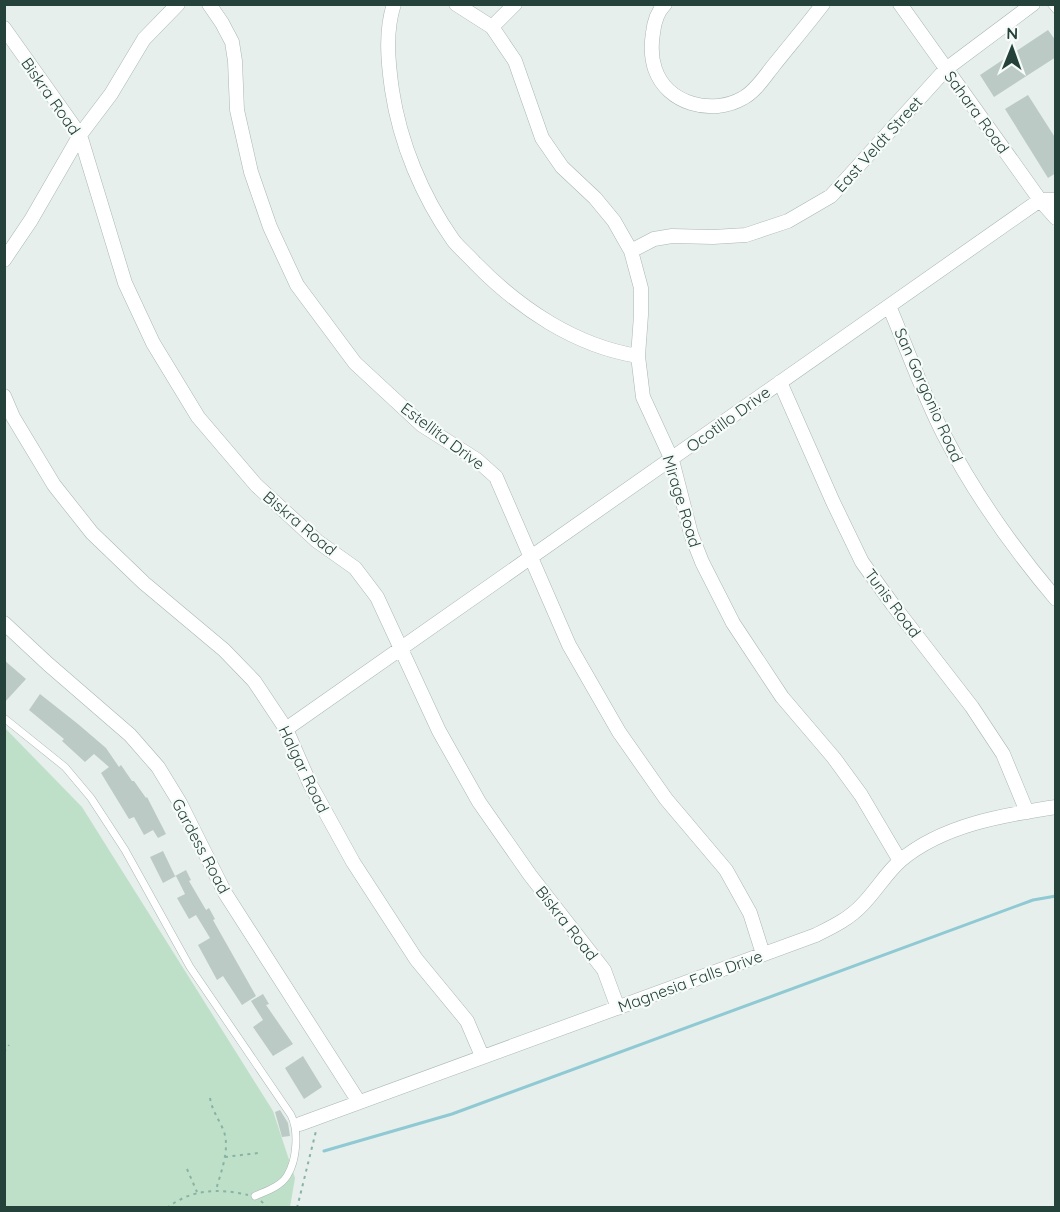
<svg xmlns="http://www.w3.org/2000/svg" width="1060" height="1212" viewBox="0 0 1060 1212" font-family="Quicksand,sans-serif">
	<rect width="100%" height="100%" fill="#e6efeb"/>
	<path fill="#bfe0c8" d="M4,727l78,80 191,304 22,67 -5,29h-285z"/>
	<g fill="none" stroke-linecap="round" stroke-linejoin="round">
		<path stroke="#8ec9d4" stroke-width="3" d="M324,1151l128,-37 581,-214 23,-4"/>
	</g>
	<path fill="#bbcac4" d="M1048,30l8,11v16l-62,40 -14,-22z
		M1028,95l28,44v34l-8,5 -43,-69z
		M4,660l22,19 -22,24z
		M40,694l38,30 28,24 13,19 2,-2 11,16h2l12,17 1,-1 19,37 -8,4 -5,-8 -9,5 -10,-18 -5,2 -28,-46 8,-6 -15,-13 -9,8 -23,-21 2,-2 -35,-29z
		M163,851l12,25 11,-6 5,10 -2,1 17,29 3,-2 6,11 -2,1 43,76 -14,9 -19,-29 -6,4 -19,-35 12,-7 -14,-23 -7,4 -12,-21 8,-4 -9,-18 -13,7 -13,-26z
		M263,994l6,10 -3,1 27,39 -20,12 -20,-29 10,-7 -12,-19z
		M303,1056l19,31 -18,12 -19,-31z
		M280,1110l8,13 2,13 -8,1 -7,-25z"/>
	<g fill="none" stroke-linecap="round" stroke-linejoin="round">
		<defs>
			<path id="lane" d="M1051,4l5,6
				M4,718l61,49 26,31 34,52 65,117 101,148c8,16 6,45 -4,61 -7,11 -21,15 -32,20"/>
			<path id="street" d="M209,4l13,19 10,19 3,19 2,49 14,62 19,55 27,58 58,78 67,62 55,35 19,17 73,168 50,87 47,67 60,71 24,43 13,41
				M394,4c-9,27 -6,58 -2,86 8,53 30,106 61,150 6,8 15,15 22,23 44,45 100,83 163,93
				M456,4l36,23 23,34 27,77 20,29 33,31 19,23 17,30 10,37v27l-3,41 5,41 29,63 19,74 11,28 31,61 49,74 52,61 27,37 39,66
				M665,4c-7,7 -11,19 -12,29 -2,12 -2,24 2,36 12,35 57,47 88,29 13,-7 22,-22 31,-33 16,-20 33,-40 49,-61
				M900,4l140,196 16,18
				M492,27l23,-23
				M4,28l76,107 45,148 28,60 45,74 58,68 61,56 38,27 22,29 62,134 40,71 51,73 74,95 14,38
				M631,251l23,-12 18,-3 41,1 33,-2 42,-14 43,-25 115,-127 87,-65
				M4,260l27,-40 49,-85 31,-41 33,-55 34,-35
				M889,306c18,42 33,86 54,127 31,60 69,114 113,166
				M780,382l53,120 29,60 31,43 79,102 31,47 24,58
				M4,396l9,21 41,68 38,48 52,50 80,67 30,31 32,48 24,55 43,78 63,97 51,62 15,35
				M4,623l44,41 82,71 28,32 22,36 45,90 134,209
				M286,729l754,-529h16
				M300,1124l516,-189c16,-8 33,-16 46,-30 14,-14 24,-32 39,-45 42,-35 102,-45 155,-53"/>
		</defs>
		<use href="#lane" stroke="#a8b8b2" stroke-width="8"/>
		<use href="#street" stroke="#a8b8b2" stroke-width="15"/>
		<path stroke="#86b3a5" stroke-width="2" stroke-dasharray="3 4.5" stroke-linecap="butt" d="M4,1052l5,-7
			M210,1098c2,12 8,20 13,31 8,19 -2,42 -7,61
			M225,1157l33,-4
			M187,1169l10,23
			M261,1201l7,7
			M167,1208c24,-19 52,-20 81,-13
			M297,1208l19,-77"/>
		<use href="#lane" stroke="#fff" stroke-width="7"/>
		<use href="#street" stroke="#fff" stroke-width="14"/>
	</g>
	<g text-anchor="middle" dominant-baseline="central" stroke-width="4.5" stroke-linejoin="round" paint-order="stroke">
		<g font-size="16" fill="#24423a" stroke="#f7fbf9">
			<text transform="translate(51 96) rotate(55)">Biskra Road</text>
			<text transform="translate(977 112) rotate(54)">Sahara Road</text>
			<text transform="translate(878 144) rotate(-48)">East Veldt Street</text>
			<text transform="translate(929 395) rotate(66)">San Gorgonio Road</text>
			<text transform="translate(728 419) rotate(-36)">Ocotillo Drive</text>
			<text transform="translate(443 436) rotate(37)">Estellita Drive</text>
			<text transform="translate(682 501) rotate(73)">Mirage Road</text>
			<text transform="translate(300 523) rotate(40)">Biskra Road</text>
			<text transform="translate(893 603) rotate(53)">Tunis Road</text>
			<text transform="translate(304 769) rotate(64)">Halgar Road</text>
			<text transform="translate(201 846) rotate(62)">Gardess Road</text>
			<text transform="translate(567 923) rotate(52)">Biskra Road</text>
			<text transform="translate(690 981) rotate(-20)">Magnesia Falls Drive</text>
		</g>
	</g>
	<rect width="1060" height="1212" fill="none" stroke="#24423a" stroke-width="12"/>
	<g transform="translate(1012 48) rotate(1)" stroke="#f7fbf9" stroke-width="4.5" paint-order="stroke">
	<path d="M0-4.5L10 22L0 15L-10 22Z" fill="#24423a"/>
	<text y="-9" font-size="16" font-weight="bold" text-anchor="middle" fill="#24423a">N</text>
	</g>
</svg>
